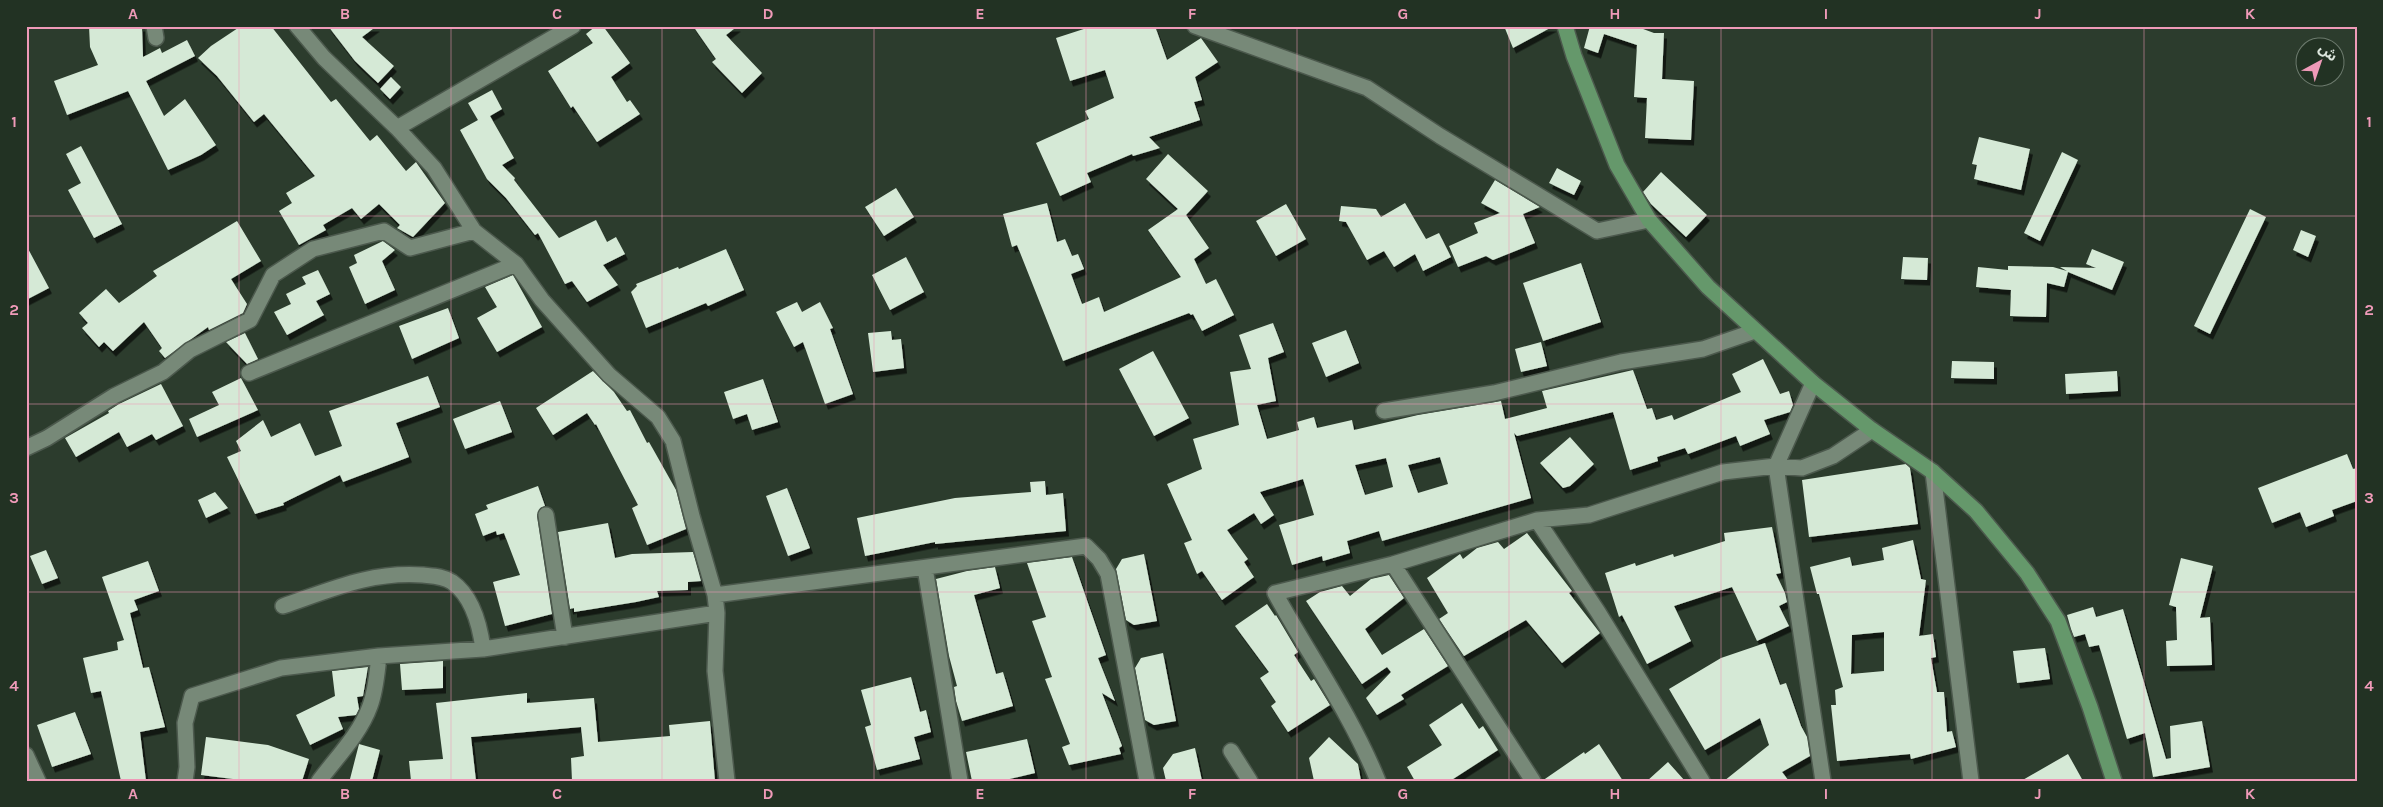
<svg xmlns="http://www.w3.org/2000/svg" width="2383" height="807" viewBox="0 0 2383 807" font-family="Karla,'Noto Sans Arabic',sans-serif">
	<defs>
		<filter id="shadow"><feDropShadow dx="3" dy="5.5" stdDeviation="0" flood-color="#0009"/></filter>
	</defs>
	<rect width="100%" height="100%" fill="#2c3c2d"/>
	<path fill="#d5e9d6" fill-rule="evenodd" filter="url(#shadow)" d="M89,26h53l1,31 17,-9 2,5 25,-13 8,16 -49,25 18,35 21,-17 31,46 -15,10 -33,15 -40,-79 -61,24 -13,-34 44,-16 -8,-18z
		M241,26h30l60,76 5,-3 34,42 7,-6 29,36 10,-9 2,3 27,38 -32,34 -16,-9 3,-3 -21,-21 -18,15 -9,-11 -29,17 3,5 -27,15 -20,-34 13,-8 -6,-10 29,-17 -51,-62 -10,8 -37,-46 -19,-18 13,-12z
		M328,26h49l-15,11 32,29 -16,17 -23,-22z
		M596,26h7l27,37 -19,14 16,25 3,-2 10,14 -43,28 -24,-36 -2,2 -23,-37 45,-28 -7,-9z
		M693,26h45l-12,9 36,38 -20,20 -30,-31 4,-3z
		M1093,26h62l12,34 34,-22 17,24 -23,15 7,23 -8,2 6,18 -51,17 11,11 -27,8 -1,-2 -45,19 4,9 -31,14 -24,-53 53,-24 -4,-8 29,-13 -9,-28 -35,11 -14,-43z
		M1504,26h50l-41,22z
		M1590,26h45l19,7h10l-2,46 32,2 -3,59 -46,-2 2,-40 -13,-1 3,-52 -33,-11 -6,19 -14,-5z
		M391,77l10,10 -11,12 -10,-10z
		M492,90l10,19 -12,7 24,42 -12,7 13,13 -1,2 45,58 37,-18 11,22 9,-5 9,17 -22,11 15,20 -31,17 -15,-21 -7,3 -27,-51 -3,2 -29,-37 -19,-19 -27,-49 18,-10 -10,-17z
		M1979,137l51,12 -9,41 -47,-11 3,-14 -5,-1z
		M81,146l41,78 -28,14 -26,-48 13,-7 -15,-29z
		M2062,152l16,8 -38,81 -16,-8z
		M1168,154l40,37 -22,24 23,33 -15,11 12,25 10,-5 18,36 -32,16 -9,-17 -2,1 -2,-2 -126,48 -46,-116 -5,2 -9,-33 44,-11 10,39 8,-3 7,17 6,-2 6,15 -13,5 11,30 17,-7 5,15 77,-35 -33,-47 30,-21 -32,-30z
		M1557,168l24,13 -7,14 -25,-12z
		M1661,172l46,43 -21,22 -35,-33 -8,-12z
		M1495,180l45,27 -17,7 12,29 -42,17 -7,-4 -28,11 -9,-21 29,-13 -4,-10 26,-10 -19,-10z
		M896,188l18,29 -30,19 -19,-29z
		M1405,203l21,36 13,-6 12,24 -28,14 -8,-17 -21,13 -10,-16 -17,9 -21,-38 -7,-1 2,-15 35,3 5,8z
		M1286,204l20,35 -30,17 -20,-35z
		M2250,209l16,8 -56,117 -16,-8z
		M237,221l24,40 -30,18 16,25 -4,9 -34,17 -1,-3 -43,31 -6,-7 3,-3 -18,-26 -31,29 -9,-9 -5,5 -17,-19 6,-5 -9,-10 27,-24 13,14 38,-27 -4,-5z
		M2301,230l15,6 -8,21 -15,-7z
		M383,241l12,9 -13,11 13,29 -30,14 -16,-37 8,-4 -3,-8z
		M26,245l23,43 -23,12z
		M726,249l18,41 -36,16 -2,-3 -60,25 -15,-36 6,-6 -1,-2 42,-17 1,2z
		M2092,249l32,13 -12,28 -44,-18 -4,15 -17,-4 -1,34 -36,-1 1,-26 -35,-3 2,-20 30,3v-4l45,1 14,4 -7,-4 36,1 -10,-4z
		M906,257l18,35 -34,18 -18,-35z
		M1903,257l25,1 -1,22 -26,-1z
		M1581,263l20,59 -58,19 -20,-58z
		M318,270l12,24 -14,7 8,14 -37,20 -13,-23 17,-8 -5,-10 20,-10 -4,-7z
		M513,275l29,52 -45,25 -20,-34 20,-11 -12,-20z
		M797,302l5,10 18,-10 13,26 -3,1 23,65 -28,10 -22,-62 -9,5 -18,-35z
		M448,308l11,30 -47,21 -13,-33z
		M1273,323l11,29 -16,6 8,43 -19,4 10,34 32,-9 -2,-8 17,-5 3,11 35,-8 2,10 64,-15 83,-14 4,18 42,-11 -5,-17 91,-21 14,39 5,-1 4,12 16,-5 2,5 67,-28 -9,-18 31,-15 17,35 9,-3 4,14 -3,7 -26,8 6,14 -30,12 -4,-10 -48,18 -3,-6 -28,9 1,4 -28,9 -17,-58 -96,24 -3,-3 17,65 -149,43 -3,-10 -32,10 3,12 -27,8 -1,-5 -30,9 -13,-40 35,-10 -11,-36 -43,13 14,23 -13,9 -7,-11 -27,17 21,29 -4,3 10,15 -32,23 -20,-29 -5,3 -13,-31 8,-3 -25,-56 35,-15 -9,-30 46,-14 -9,-53 21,-3 -12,-34zM1440,457l8,27 -30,9 -10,-28zM1386,458l7,29 -28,8 -10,-30z
		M1346,330l13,33 -33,14 -14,-34z
		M891,331l1,9 9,-1 3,29 -31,4 -5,-39z
		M245,333l13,26 -11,5 -21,-22z
		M1541,342l6,24 -26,6 -6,-23z
		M1153,351l36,67 -35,18 -35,-67z
		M1952,361l42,1v17l-43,-1z
		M593,371l21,21 13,19 3,-1 17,33 2,-1 27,48 10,39 -39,16 -15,-37 6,-3 -42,-81 -1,1 -8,-12 -34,22 -17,-27z
		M2117,371l1,20 -52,3 -1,-20z
		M428,376l12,31 -44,16 13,34 -66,25 -3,-7 -57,28 1,2 -29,9 -28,-57 14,-6 -5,-10 27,-21 8,17 29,-14 15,33 27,-10 -13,-35z
		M241,378l17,32 -61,27 -8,-18 30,-14 -7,-13z
		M763,379l15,43 -26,8 -5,-16 -14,5 -9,-27z
		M161,384l22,42 -27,14 -4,-6 -25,13 -8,-15 -43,25 -11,-19 44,-25 -1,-2 11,-7z
		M500,401l12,31 -47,17 -12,-30z
		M1570,437l24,27 -24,22 -7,2 -23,-25z
		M2347,454l6,15 4,-1v33l-25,9 2,6 -28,11 -6,-15 -28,11 -14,-35z
		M1906,464l4,4 8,56 -109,13 -7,-57z
		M1045,481l1,14 17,-2 3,38 -131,13v-2l-70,14 -8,-38 98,-20 76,-6 -1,-10z
		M538,486l7,20 -5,2 -3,8 15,98 -47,12 -12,-44 27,-7 -16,-42 -7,2 -1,-4 -13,5 -8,-22 13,-5 -2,-4z
		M787,488l23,60 -22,8 -22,-60z
		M215,492l13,16 -22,10 -8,-18z
		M608,523l7,35 17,-4 61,-2 8,29 -13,1v8l-31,1 2,6 -23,5 -62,10v-4l-4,1 -12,-77z
		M1772,527l9,46 -5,1 9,19 2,9 -8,4 10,20 -32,15 -25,-54 -58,19 17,35 -44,23 -25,-49 -3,2 -14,-44 30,-10 1,3 37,-12 1,3 51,-16 -1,-8z
		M1527,533l45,58 -3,2 31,40 -38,30 -36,-43 -62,36 -25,-37 9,-6 -21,-35 33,-24 3,5 14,-11 21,-6 6,7z
		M1913,540l8,39 5,1 -7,56 14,-2 3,23 -5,1 6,34h7l3,40 5,-1 4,16 -45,12 -1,-5 -73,7 -6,-56h5l-1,-15 8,-3 -24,-93h-2l-7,-27 40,-10 2,9 32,-6 -2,-12zM1884,632v39l-33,3 1,-39z
		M46,550l12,28 -16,6 -12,-28z
		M1144,554l13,67 -23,4 -8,-5 -10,-51 6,-10z
		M1072,557l34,98 -8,3 17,43 -13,-8 20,53 -3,2 2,6 -52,11 -7,-18 8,-3 -25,-65 7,-2 -20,-56 14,-4 -19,-54z
		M2181,558l32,8 -13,52 10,-1 2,48 -45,1 -1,-25 11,-1 -1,-33 -7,-2z
		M148,561l11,30 -25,9 4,10 -8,3 13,55 6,-1 16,60 -25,5 6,49h-25l-20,-90 -10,2 -8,-35 35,-8 -1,-8 7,-2 -22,-63z
		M995,567l5,21 -26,7 22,79 7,-2 10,34 -51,15 -6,-20 -2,-14 3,-1 -8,-30 -13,-77 31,-8z
		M1389,575l15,23 -39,31 17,26 42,-26 24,37 -47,29 3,4 -27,16 -11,-17 25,-26 -4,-5 -25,17 -56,-83 14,-9 22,-6 8,10 21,-17z
		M1267,604l8,12 1,-1 22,37 -4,3 17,26 3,-2 16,26 -42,27 -17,-26 5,-4 -16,-24 9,-6 -34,-46z
		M2093,607l3,10 27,-8 43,150 5,-1 -1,-32 32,-5 8,46 -57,10 -8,-44 -18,6 -28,-94 -10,2 -4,-13 -11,3 -3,-8 -4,-14z
		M1765,643l15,42 6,-2 15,43 6,11 3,19 -28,16 7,9h-65l45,-36 -9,-27 -55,32 -36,-61 52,-31z
		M2045,648l5,31 -33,4 -4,-32z
		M1163,653l13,68 -22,4 -9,-5 -10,-52 6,-10z
		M443,661v27l-41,2 -2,-26z
		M368,667l-5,29 -6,1 2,12 -3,6 -18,2 5,12 -33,16 -14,-30 39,-19 -3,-25z
		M911,677l9,35 6,-2 5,22 -17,5 6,22 -43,11 -12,-43 6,-2 -10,-35z
		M527,693v10l67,-5 4,44 72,-6 -1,-11 41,-4 5,60h-143l-1,-23 13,-2 -3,-29 -110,10 5,44h-65l-2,-20 34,-2 -7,-56z
		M1462,703l17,26 4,-3 15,24 -48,31h-35l-8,-14 35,-22 -13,-20z
		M75,712l16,42 -39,13 -15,-42z
		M206,737l62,8 41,14 -7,22h-53l-48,-6z
		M1329,737l29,27 3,17h-47l-5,-23z
		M1027,739l8,34 -34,8h-29l-6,-29z
		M359,744l21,6 -8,31 -22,-2z
		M1599,744l24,37h-81l42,-29 1,2z
		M1195,748l7,33h-36l-3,-13 10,-14z
		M2068,754l15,27h-62z
		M1668,762l17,19h-38z"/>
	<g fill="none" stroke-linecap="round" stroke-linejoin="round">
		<defs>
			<path id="minor" d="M154,26l2,12
				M297,26l27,32 73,70 37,40 40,63 42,33 26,36 67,75 49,42 15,24 19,75 23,79 2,18 -2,58 12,110
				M1195,26l172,62 73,48 157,95 52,-11
				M397,128l176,-102
				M249,373l267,-109
				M1813,383l-37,83 47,315
				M1384,411l110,-18 127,-31 82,-13 52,-18
				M26,448l21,-10 67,-42 49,-24 27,-22 60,-30 23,-45 40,-26 71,-18 26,17 64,-17
				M1933,472l38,309
				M546,515l19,122
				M1537,520l61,92 104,169
				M1393,564l140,217
				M925,568l35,213
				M715,595l371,-49 13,13 9,15 39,207
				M283,606c47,-16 88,-35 140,-31 9,1 20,1 29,7 20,14 28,44 31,67l234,-36
				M1231,751l19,30
				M26,755l12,26
				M185,781l2,-14 -2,-44 7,-27 89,-28 98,-12 104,-7
				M319,781c17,-23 41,-47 51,-75 6,-16 7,-33 9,-50
				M1378,781c-27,-67 -69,-126 -103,-188l118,-29 144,-44 52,-5 134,-43 53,-6 26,2 31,-12 39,-26"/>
			<path id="major" d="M1565,26l9,30 43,109 32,55 59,67 105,96 59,47 61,42 43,39 51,62 31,48 32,86 24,74"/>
		</defs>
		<use href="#minor" stroke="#4c594d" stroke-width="18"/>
		<use href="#major" stroke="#4c594d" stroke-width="18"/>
		<use href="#minor" stroke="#778978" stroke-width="15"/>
		<use href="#major" stroke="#65986b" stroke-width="15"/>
	</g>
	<path fill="none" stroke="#ef9ab8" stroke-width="1" stroke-opacity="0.55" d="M239,26v755M451,26v755M662,26v755M874,26v755M1086,26v755M1297,26v755M1509,26v755M1721,26v755M1932,26v755M2144,26v755M26,216h2331M26,404h2331M26,592h2331"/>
	<rect width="2383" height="807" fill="none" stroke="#223223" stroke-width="55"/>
	<g transform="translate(2320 62) rotate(40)"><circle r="24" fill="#223223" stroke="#6c7a6d"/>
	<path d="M0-4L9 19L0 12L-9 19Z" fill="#ef9ab8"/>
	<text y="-8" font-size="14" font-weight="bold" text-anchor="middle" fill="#dbe5dc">ش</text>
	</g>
	<rect x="28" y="28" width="2328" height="752" fill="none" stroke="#ef9ab8" stroke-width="2"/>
	<g font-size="16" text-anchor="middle" font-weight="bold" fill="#ef9ab8">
		<text x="133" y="19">A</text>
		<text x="345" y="19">B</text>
		<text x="557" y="19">C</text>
		<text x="768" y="19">D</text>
		<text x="980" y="19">E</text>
		<text x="1192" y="19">F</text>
		<text x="1403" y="19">G</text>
		<text x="1615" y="19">H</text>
		<text x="1826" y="19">I</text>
		<text x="2038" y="19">J</text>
		<text x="2250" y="19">K</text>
		<text x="14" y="127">1</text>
		<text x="2369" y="127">1</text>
		<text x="14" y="315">2</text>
		<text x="2369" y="315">2</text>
		<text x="14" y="503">3</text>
		<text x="2369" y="503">3</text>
		<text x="14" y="691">4</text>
		<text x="2369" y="691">4</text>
		<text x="133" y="799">A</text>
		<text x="345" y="799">B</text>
		<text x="557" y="799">C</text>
		<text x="768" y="799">D</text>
		<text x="980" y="799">E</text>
		<text x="1192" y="799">F</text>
		<text x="1403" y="799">G</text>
		<text x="1615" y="799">H</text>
		<text x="1826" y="799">I</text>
		<text x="2038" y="799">J</text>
		<text x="2250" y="799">K</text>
	</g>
</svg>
